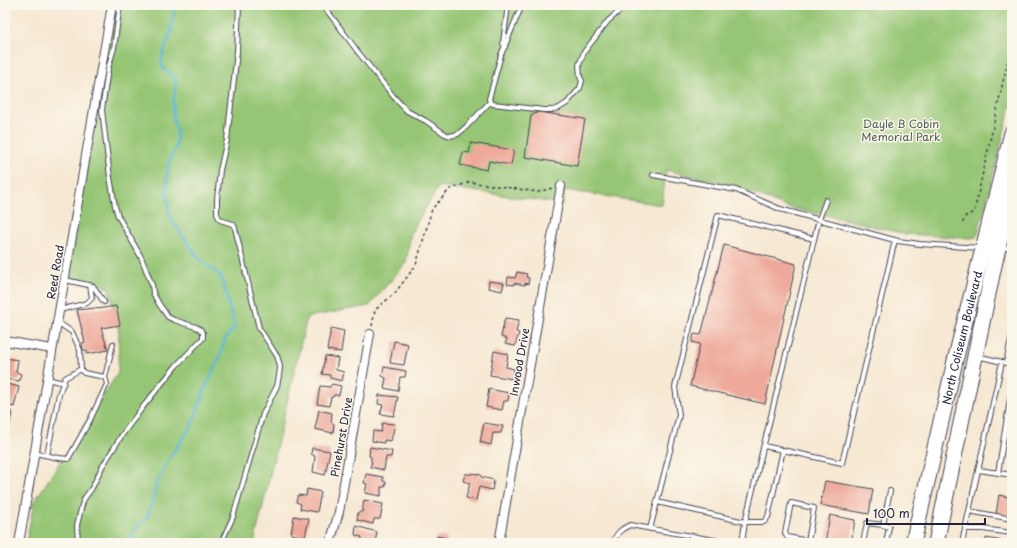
<svg xmlns="http://www.w3.org/2000/svg" width="1017" height="548" viewBox="0 0 1017 548" font-family="'Playpen Sans',sans-serif">
	<rect width="100%" height="100%" fill="#fbf7ec"/>
	<filter id="ink" filterUnits="userSpaceOnUse"><feTurbulence type="fractalNoise" baseFrequency=".025" numOctaves="2"/><feDisplacementMap in="SourceGraphic" scale="8" xChannelSelector="R" yChannelSelector="G"/><feConvolveMatrix kernelMatrix="1 2 1 2 8 2 1 2 1" color-interpolation-filters="sRGB"/></filter>
	<filter id="wash" filterUnits="userSpaceOnUse"><feTurbulence type="fractalNoise" baseFrequency=".012" numOctaves="4" result="noise"/><feDisplacementMap in="SourceGraphic" scale="16" xChannelSelector="R" yChannelSelector="G"/><feGaussianBlur stdDeviation="0.9" result="paint"/><feColorMatrix in="noise" values="0 0 0 0 0 0 0 0 0 0 0 0 0 0 0 0 0 1.4 0 .05"/><feComposite in="paint" operator="in"/></filter>
	<g filter="url(#wash)">
		<rect width="100%" height="100%" fill="#f6e8d2"/>
		<path fill="#96c675" stroke="#5c7458" d="M112,5h900v24l-3,15 3,3v54l-34,132 -2,4 -5,1 -66,-4 -70,-17 -49,-10 -51,-21 -69,-16 -4,35 -97,-15 -2,14 -124,-18 -28,46 -5,31 -37,43 -62,11 -53,226h-228l8,-41 84,-129 1,-41 -10,-44 -40,-12z"/>
		<g fill="none" stroke-linecap="round" stroke-linejoin="round">
			<path stroke="#56b6d5" stroke-width="2.5" d="M136,543l-2,-2 -3,-5 5,-8 11,-11 5,-15 5,-20 13,-25 22,-32 13,-36 15,-32 5,-18 10,-12 -14,-51 -22,-17 -20,-29 -8,-10 -4,-25v-20l1,-11 8,-17 1,-15 -4,-12v-13l3,-27 -14,-13v-10l9,-26 4,-26"/>
		</g>
		<g id="blocks">
			<path fill="#eea99a" d="M538,112l47,7 -8,47 -52,-9 6,-41z
				M471,143l43,7 -3,15 -22,-4 -2,9 -27,-5 3,-13 6,1z
				M724,245l72,19 -31,140 -75,-18 10,-42 -8,-2 2,-8 7,1z
				M517,272l10,2 -1,3 3,1 -1,6 -3,-1v2l-11,-2v2l-7,-1 1,-7 7,1z
				M489,281l15,2 -2,8 -14,-3z
				M116,306l4,19 -19,3 7,22 -21,4v-4h-4l-1,-7 3,-1 -8,-32 19,-2 1,1z
				M505,318l14,2 -3,12 3,1 -4,13 -10,-2 2,-5 -6,-2z
				M331,328l13,3 -3,21 -14,-2z
				M394,341l14,3 -4,21 -14,-2z
				M494,351l14,3 -2,13 8,2 -2,10 -22,-4z
				M325,356l13,2 -2,12 8,2 -2,9 -12,-3v-3l-8,-1z
				M5,358l13,2 -2,12 5,2 -2,7 -14,-2z
				M384,367l22,4 -1,6h-5l-2,14 -14,-3 2,-10 -4,-2z
				M7,384l12,3 -5,20 -9,-2v-13z
				M332,384l9,2 -2,9h-5l-1,2h-2l-2,9 -12,-2 3,-18 10,1z
				M489,389l20,4 -1,8h-4l-2,9 -16,-3z
				M379,395l19,2 -4,19 -14,-2 3,-9 -5,-1z
				M319,410l13,3 -1,9 3,2 -1,9 -18,-4z
				M5,411l7,1 -4,20 -3,-1z
				M382,423l13,1 -4,17 -7,-1v3l-12,-2 1,-10 8,1z
				M484,423l19,3 -2,7h-8l-2,12 -11,-3z
				M370,447l22,4 -1,6h-5l-2,13 -14,-3 2,-5h-1v-5l-2,-1z
				M312,448l18,3 -5,24 -12,-3 2,-16 -4,-2z
				M472,473l9,2v2l13,3 -2,10 -13,-3 -3,13 -10,-2 4,-15 -7,-2 2,-7h7z
				M366,474l17,3v4l3,1 -1,5h-4v9l-16,-3 2,-9 -3,-1z
				M825,481l48,8 -4,25 -49,-9z
				M307,489l14,3 -4,20 -17,-3 1,-5 -5,-2 2,-7 8,1z
				M999,495l13,3v19l-16,-3z
				M364,500l19,4 -3,15h-6l-1,5 -16,-4 1,-8h4z
				M830,515l25,5 -4,23h-26z
				M294,516l15,3 -4,18 -14,-3z
				M356,526l21,6 -2,11h-14l1,-6 -7,-2z
				M437,536l10,2 -1,5h-11z
				M986,538l23,4v1h-23z"/>
		</g>
	</g>
	<g filter="url(#ink)">
		<use href="#blocks" fill-opacity="0" stroke="#424052" stroke-width="1"/>
		<g fill="none" stroke-linecap="round" stroke-linejoin="round">
			<defs>
				<path id="lane" d="M323,5l35,47 36,45 13,14 19,10 19,13 5,2 8,-2 8,-7 24,-25
					M522,5l-21,50 -12,44 1,3 3,2 51,6h9l6,-2 8,-5 13,-15 2,-7 -2,-4 -1,-12 5,-13 24,-31 18,-16
					M505,47l-2,-4 5,-38
					M653,175l83,15 44,19 118,32 22,3 61,4
					M1002,247l10,2
					M65,280l28,6 11,16
					M60,310l27,-7 5,-5 -2,-13
					M1006,363l6,-29
					M105,377l8,-33
					M47,379l17,4
					M764,446l78,17 53,-223
					M783,450l-15,67 -4,5h-19l-88,-20 22,-87 -4,-28 43,-172 96,24
					M35,453l24,5 9,1 22,-39 17,-36 -2,-7 -21,-4 -3,-4 -1,-19 -8,-18 -15,-10
					M47,455l12,-61 6,-16 16,-9
					M979,470l33,5
					M998,473l14,-86
					M969,511l43,8
					M883,525l6,2 -3,16
					M650,529l7,-27
					M965,529h18l29,4
					M78,543l-1,-18 5,-20 2,-6 8,-11 10,-21 20,-32 20,-27 34,-42 27,-28v-5l-3,-4 -4,-2 -22,-7 -6,-3 -9,-13 -6,-11 -1,-8 -11,-28 -23,-41 -3,-10 -5,-29 -8,-67 6,-41 6,-21 6,-43
					M221,543l12,-26 30,-103 14,-28 2,-10 1,-9 -1,-5 -2,-6 -18,-28 -24,-100 -2,-4 -13,-4 -3,-6v-15l3,-29 7,-30 10,-88 2,-47
					M613,543c3,-10 8,-14 17,-18l101,18
					M742,543l3,-21 74,-303 7,-19
					M807,543l1,-2 6,-33 -23,-5 -6,30 2,4 21,4
					M863,543l4,-20 16,2 7,-34
					M962,543l40,-181 -25,-6"/>
				<path id="street" d="M5,341l47,8
					M19,543l93,-538
					M330,543l9,-31 31,-178
					M499,543l62,-357"/>
				<g id="highway">
					<path id="s1" d="M913,543l42,-182 57,-228"/>
					<path d="M936,543l57,-273 19,-84"/>
				</g>
			</defs>
			<use href="#lane" stroke="#424052" stroke-width="6"/>
			<use href="#street" stroke="#424052" stroke-width="10"/>
			<use href="#highway" stroke="#424052" stroke-width="17"/>
			<path stroke="#424052" stroke-width="1.5" stroke-dasharray="3 3" stroke-linecap="butt" d="M963,223c0,-2 1,-6 4,-8 5,-3 6,0 8,-7l32,-144 2,-6 3,-5
				M372,326l3,-16 20,-17 21,-28 16,-56 18,-20 20,-7 68,10 15,-4"/>
			<use href="#lane" stroke="#fff" stroke-width="4"/>
			<use href="#street" stroke="#fff" stroke-width="8"/>
			<use href="#highway" stroke="#fff" stroke-width="15"/>
		</g>
	</g>
	<g text-anchor="middle" dominant-baseline="central" stroke-width="3" stroke-linejoin="round" paint-order="stroke">
		<g font-size="11" fill="#4b5b4f" stroke="#fbf7ec">
			<text x="901" y="123">Dayle B Cobin<tspan x="901" dy="13">Memorial Park</tspan></text>
		</g>
		<g font-size="11" fill="#22223b" stroke="#fbf7ec">
			<text transform="translate(55 272) rotate(-80)">Reed Road</text>
			<text stroke="none"><textPath href="#s1" startOffset="211">North Coliseum Boulevard</textPath></text>
			<text transform="translate(519 362) rotate(-80)">Inwood Drive</text>
			<text transform="translate(341 437) rotate(-80)">Pinehurst Drive</text>
		</g>
	</g>
	<rect width="1017" height="548" fill="none" stroke="#fbf7ec" stroke-width="20"/>
	<path d="M867 518v6h118v-6" fill="none" stroke="#22223b" stroke-width="2"/>
	<text x="873" y="518" font-size="12" fill="#22223b" stroke="#fbf7ec" stroke-width="3" paint-order="stroke">100 m</text>
</svg>
